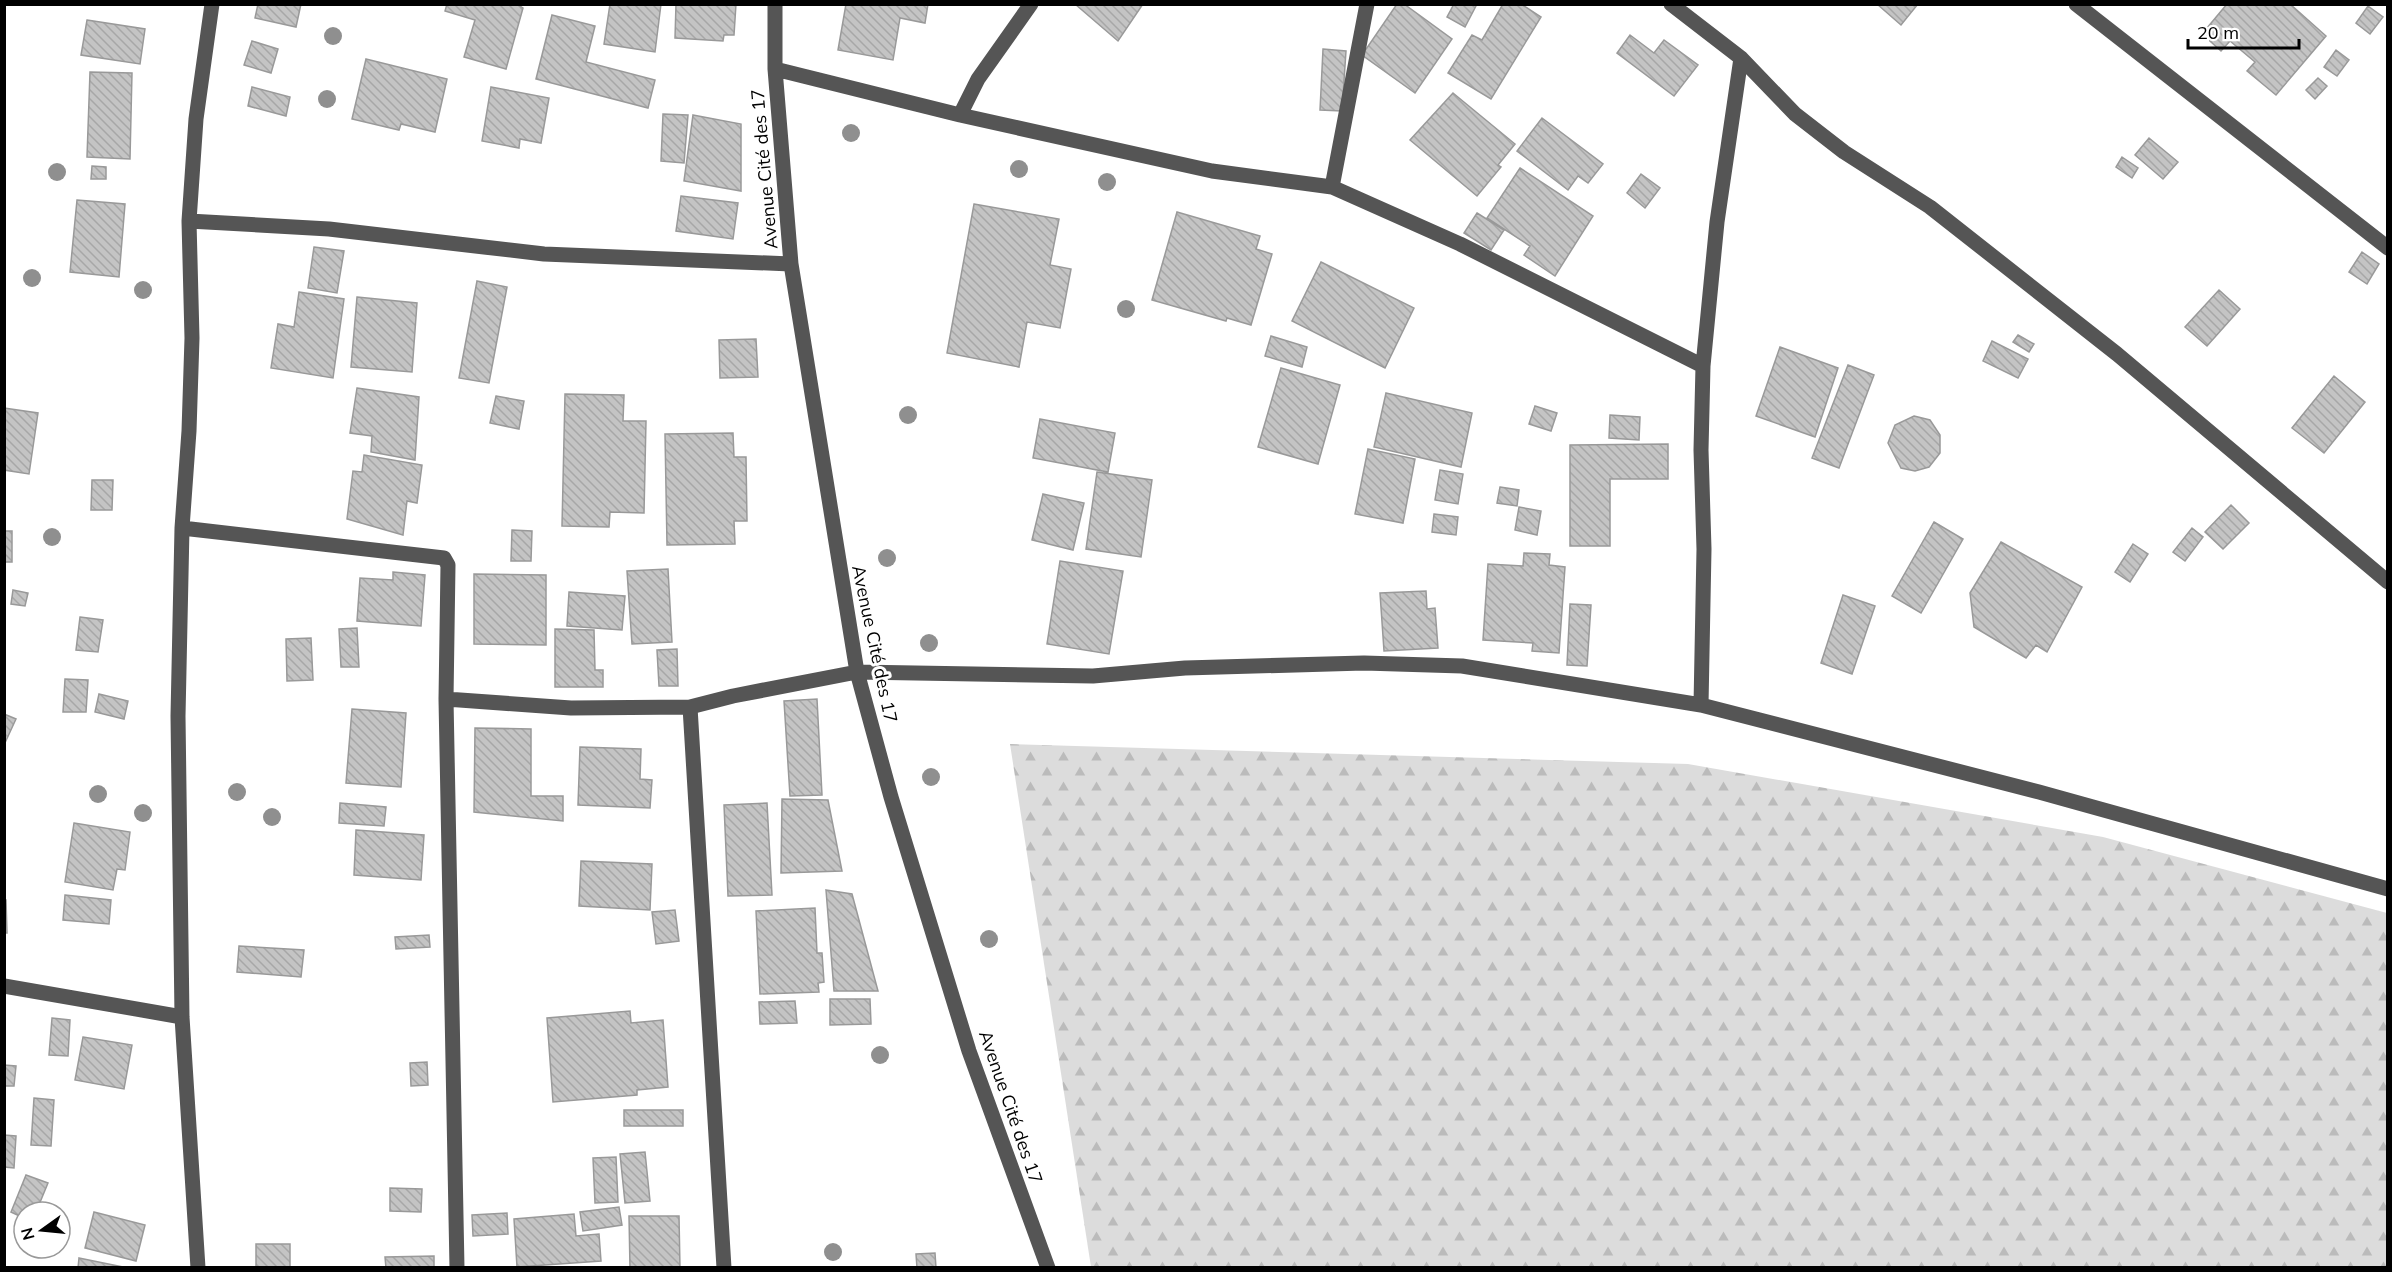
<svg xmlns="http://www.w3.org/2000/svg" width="2392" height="1272" viewBox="0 0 2392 1272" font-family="Mulish,sans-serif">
	<defs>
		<pattern id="forest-firs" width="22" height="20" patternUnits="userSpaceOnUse" patternTransform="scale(1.5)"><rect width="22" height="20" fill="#dcdcdc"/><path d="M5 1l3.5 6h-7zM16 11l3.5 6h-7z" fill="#bbb"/></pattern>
		<pattern id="building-back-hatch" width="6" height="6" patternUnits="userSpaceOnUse" patternTransform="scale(1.5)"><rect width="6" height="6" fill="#c4c4c4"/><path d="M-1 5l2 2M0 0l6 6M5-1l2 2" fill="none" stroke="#a7a7a7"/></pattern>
	</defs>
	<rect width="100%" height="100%" fill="#fff"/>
	<path fill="url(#forest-firs)" d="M1010,744l678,20 415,73 284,76v354h-1296z"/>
	<path fill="url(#building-back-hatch)" stroke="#999" stroke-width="1.5" d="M258,4h43l-5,23 -41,-9z
		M447,4h70l6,4 -17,61 -42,-12 11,-37 -30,-9z
		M610,4h51l-6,48 -51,-8z
		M676,4h60l-2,31h-10l-1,6 -48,-3z
		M846,4h82l-3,19 -25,-5 -7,42 -55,-10z
		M1075,4h68l-25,37z
		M1397,4h7l48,35 -37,54 -53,-38z
		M1454,4h23l-12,23 -18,-10z
		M1503,4h18l20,13 -50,82 -43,-26 24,-38 10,5z
		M1877,4h41l-17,21z
		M2227,4h63l36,32 -50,59 -29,-24 8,-9 -25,-21 -9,10 -19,-17z
		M2368,6l15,11 -13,17 -14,-11z
		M552,15l43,11 -9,36 69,18 -7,28 -112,-29z
		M87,20l58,9 -5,35 -59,-9z
		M1630,35l24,18 10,-13 34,25 -24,31 -57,-43z
		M252,41l26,8 -7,24 -27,-8z
		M1323,49l23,2 -4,60 -22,-1z
		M2336,50l13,10 -12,16 -13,-9z
		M366,59l81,20 -12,53 -34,-8 -2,6 -47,-11z
		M90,72l42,1 -2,86 -43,-2z
		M2318,78l9,8 -12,13 -9,-9z
		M252,87l38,10 -4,19 -38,-10z
		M491,87l58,11 -8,45 -21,-4 -1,9 -37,-7z
		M1453,93l62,51 -17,21 3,2 -24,29 -67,-56z
		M663,114l25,1 -4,48 -23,-2z
		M693,115l48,9v67l-57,-10z
		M1542,118l61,46 -15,19 -10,-7 -10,14 -51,-39z
		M2149,138l29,24 -15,17 -28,-24z
		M2122,157l16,11 -6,10 -16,-11z
		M92,166l14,1v12h-15z
		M1520,168l73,48 -38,60 -31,-21 6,-9 -43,-28z
		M1641,174l19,14 -15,20 -18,-15z
		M681,196l57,7 -5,36 -57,-8z
		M77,200l48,4 -6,73 -49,-5z
		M974,204l85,15 -9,46 21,4 -11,59 -33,-6 -8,45 -72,-14z
		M1177,212l83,24 -4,13 16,5 -21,71 -24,-7 -1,3 -74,-21z
		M1477,213l27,17 -13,20 -27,-17z
		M314,247l30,4 -7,42 -29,-5z
		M2362,252l17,12 -12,20 -18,-12z
		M1321,262l93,46 -29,60 -93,-47z
		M477,281l30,6 -18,96 -30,-5z
		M2219,290l21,19 -33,37 -22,-19z
		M299,292l45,7 -11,79 -62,-10 7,-44 16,3z
		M357,297l60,6 -5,69 -61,-5z
		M2018,335l16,9 -5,8 -16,-10z
		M1271,336l36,11 -5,20 -37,-11z
		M756,339l2,38 -38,1 -1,-38z
		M1992,341l36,18 -10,19 -35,-17z
		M1780,347l58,21 -23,69 -59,-21z
		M1848,365l26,10 -35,93 -27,-10z
		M1281,368l59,17 -22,79 -60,-17z
		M2334,376l31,26 -41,51 -32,-25z
		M357,388l62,9 -4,63 -44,-8 1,-16 -22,-3z
		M1386,393l86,20 -11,54 -87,-20z
		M565,394l59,1 -1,26h23l-2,92 -34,-1 -1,15 -47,-1z
		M496,396l28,5 -5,28 -29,-6z
		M1535,406l22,7 -6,18 -22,-7z
		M4,408l34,5 -9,61 -25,-4z
		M1610,415l30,2 -1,23 -30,-2z
		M1914,416l16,4 10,15v18l-11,14 -14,4 -14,-3 -13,-25 7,-18z
		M1040,419l75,14 -7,39 -75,-14z
		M733,433l1,24h12l1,64h-13l1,23 -68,1 -2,-111z
		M1668,444v35h-58v67h-40v-101z
		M1368,449l47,10 -12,64 -48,-9z
		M364,455l58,10 -5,38 -10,-2 -4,34 -56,-16 6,-48 9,1z
		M1440,470l23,4 -5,30 -23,-4z
		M1097,472l55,8 -11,77 -55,-8z
		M92,480h21l-1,30h-21z
		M1500,487l19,3 -2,16 -20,-3z
		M1043,494l41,9 -11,47 -41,-10z
		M2231,505l18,18 -26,26 -18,-17z
		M1519,507l22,4 -4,24 -22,-5z
		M1434,514l24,3 -2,18 -24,-3z
		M1934,522l29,17 -42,74 -29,-17z
		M2192,528l11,9 -18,24 -12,-9z
		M512,530l20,1 -1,30h-20z
		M4,531h8v31h-8z
		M2001,542l81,45 -35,65 -11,-7 -10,13 -52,-31 -4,-34z
		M2133,544l15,10 -18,28 -15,-10z
		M1524,553l26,1 -1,11 16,2 -6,86 -27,-2 1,-8 -50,-3 5,-76 35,2z
		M1060,561l63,10 -14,83 -62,-10z
		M668,569l4,73 -40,2 -5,-73z
		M393,572l32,3 -4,51 -64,-5 3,-43 33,2z
		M474,574l72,1v70l-72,-1z
		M13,590l15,3 -3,13 -14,-2z
		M1426,591l1,18 8,-1 3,40 -54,3 -4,-58z
		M569,592l56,4 -3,34 -55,-4z
		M1843,595l32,11 -23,68 -31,-11z
		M1570,604l21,1 -4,61 -20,-1z
		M80,617l23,3 -5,32 -22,-2z
		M357,628l2,39h-18l-2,-38z
		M555,629l39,1 1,40h8v17h-48z
		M311,638l2,42 -26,1 -1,-42z
		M677,649l1,37h-19l-2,-36z
		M65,679l23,1 -2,32h-23z
		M99,694l29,7 -4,18 -29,-7z
		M817,699l5,96 -32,1 -6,-95z
		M352,709l54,4 -5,74 -55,-4z
		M4,714l12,5 -12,26z
		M475,728l56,1v67h32v25l-89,-9z
		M580,747l61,2 -1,30 12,1 -2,28 -72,-3z
		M782,799l46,1 14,71 -61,2z
		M340,803l46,4 -2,19 -45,-3z
		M767,803l5,92 -44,1 -4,-91z
		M74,823l56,9 -5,38 -8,-1 -4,21 -48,-8z
		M356,830l68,5 -3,45 -67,-5z
		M581,861l71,3 -2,46 -71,-4z
		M826,890l26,4 26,97h-44z
		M65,895l46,5 -2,24 -46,-4z
		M4,900h2l1,33h-3z
		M815,908l2,45h5l2,29 -6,1 1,9 -59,2 -4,-83z
		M675,910l4,31 -23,3 -4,-32z
		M429,935l1,12 -34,2 -1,-12z
		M239,946l65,4 -3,27 -64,-5z
		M830,999h40l1,25 -41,1z
		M795,1001l2,22 -37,1 -1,-22z
		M630,1011l1,12 32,-3 5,67 -31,3v5l-84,7 -6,-84z
		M52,1018l18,2 -2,36 -19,-1z
		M83,1037l49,8 -8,44 -49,-9z
		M427,1062l1,23 -17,1 -1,-23z
		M4,1065l12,1 -2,20h-10z
		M34,1098l20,2 -3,46 -20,-1z
		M624,1110h59v16h-59z
		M4,1135l12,1 -2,32 -10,-1z
		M645,1152l5,49 -25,2 -5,-49z
		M616,1157l2,45 -23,1 -2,-45z
		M26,1175l22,8 -12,29h-12v6l-13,-6z
		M390,1188l32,1 -1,23 -31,-1z
		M619,1207l3,18 -39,6 -3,-19z
		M94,1212l51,13 -9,36 -51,-13z
		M507,1213l1,21 -35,2 -1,-21z
		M574,1214l2,22 23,-2 2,27 -84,6 -3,-48z
		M629,1216h50l1,52h-50z
		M256,1244h34v24h-34z
		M935,1253l1,15h-19l-1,-14z
		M434,1256v12h-48l-1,-11z
		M79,1258l49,10h-50z"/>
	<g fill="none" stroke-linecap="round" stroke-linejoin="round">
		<path stroke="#555" stroke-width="15" d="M775,4v65l16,195 66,408 34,125 78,254 79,217
			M1671,4l70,54 54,56 49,38 86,55 187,147 271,228
			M2076,4l312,244
			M775,69l185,46 252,56 120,16 128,57 243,122
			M960,115l18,-36 53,-75
			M1332,187l35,-183
			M189,221l140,8 215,25 247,10
			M182,528l262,30 4,7 -2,134 11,569
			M446,699l125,9 119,-1 43,-11 124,-24 236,4 92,-8 179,-5 98,3 239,39 338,87 349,97
			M1701,705l3,-156 -3,-99 2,-84 14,-144 24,-164
			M690,707l34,561
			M4,986l178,31
			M198,1268l-16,-251 -4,-301 4,-188 7,-97 3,-93 -3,-117 7,-102 16,-115"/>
	</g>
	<g fill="#8f8f8f">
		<circle cx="333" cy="36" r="9"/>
		<circle cx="327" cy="99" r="9"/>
		<circle cx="851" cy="133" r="9"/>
		<circle cx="1019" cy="169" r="9"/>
		<circle cx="57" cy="172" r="9"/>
		<circle cx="1107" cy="182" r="9"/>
		<circle cx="32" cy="278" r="9"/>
		<circle cx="143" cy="290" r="9"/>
		<circle cx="1126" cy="309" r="9"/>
		<circle cx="908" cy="415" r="9"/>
		<circle cx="52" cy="537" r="9"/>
		<circle cx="887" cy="558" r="9"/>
		<circle cx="929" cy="643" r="9"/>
		<circle cx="931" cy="777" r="9"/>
		<circle cx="237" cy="792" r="9"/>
		<circle cx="98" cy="794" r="9"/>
		<circle cx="143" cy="813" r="9"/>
		<circle cx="272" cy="817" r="9"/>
		<circle cx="989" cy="939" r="9"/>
		<circle cx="880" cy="1055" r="9"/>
		<circle cx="833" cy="1252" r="9"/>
	</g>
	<g text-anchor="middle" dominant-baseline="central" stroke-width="6" stroke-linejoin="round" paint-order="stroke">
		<g font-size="18" fill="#000" stroke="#fff">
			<text transform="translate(764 169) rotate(-95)">Avenue Cité des 17</text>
			<text transform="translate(875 644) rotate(78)">Avenue Cité des 17</text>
			<text transform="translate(1011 1107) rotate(71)">Avenue Cité des 17</text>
		</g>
	</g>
	<rect width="2392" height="1272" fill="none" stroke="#000000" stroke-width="12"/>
	<g transform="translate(42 1230) rotate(255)"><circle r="28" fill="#ffffff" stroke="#999999" stroke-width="1.5"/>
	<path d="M0-4.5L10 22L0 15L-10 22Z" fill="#000000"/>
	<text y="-9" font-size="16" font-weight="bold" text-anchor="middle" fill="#000000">N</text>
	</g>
	<path d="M2188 39v9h111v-9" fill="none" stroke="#000000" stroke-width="3"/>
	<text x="2197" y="39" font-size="18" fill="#000000" stroke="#ffffff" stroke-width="4.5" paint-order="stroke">20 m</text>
</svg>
